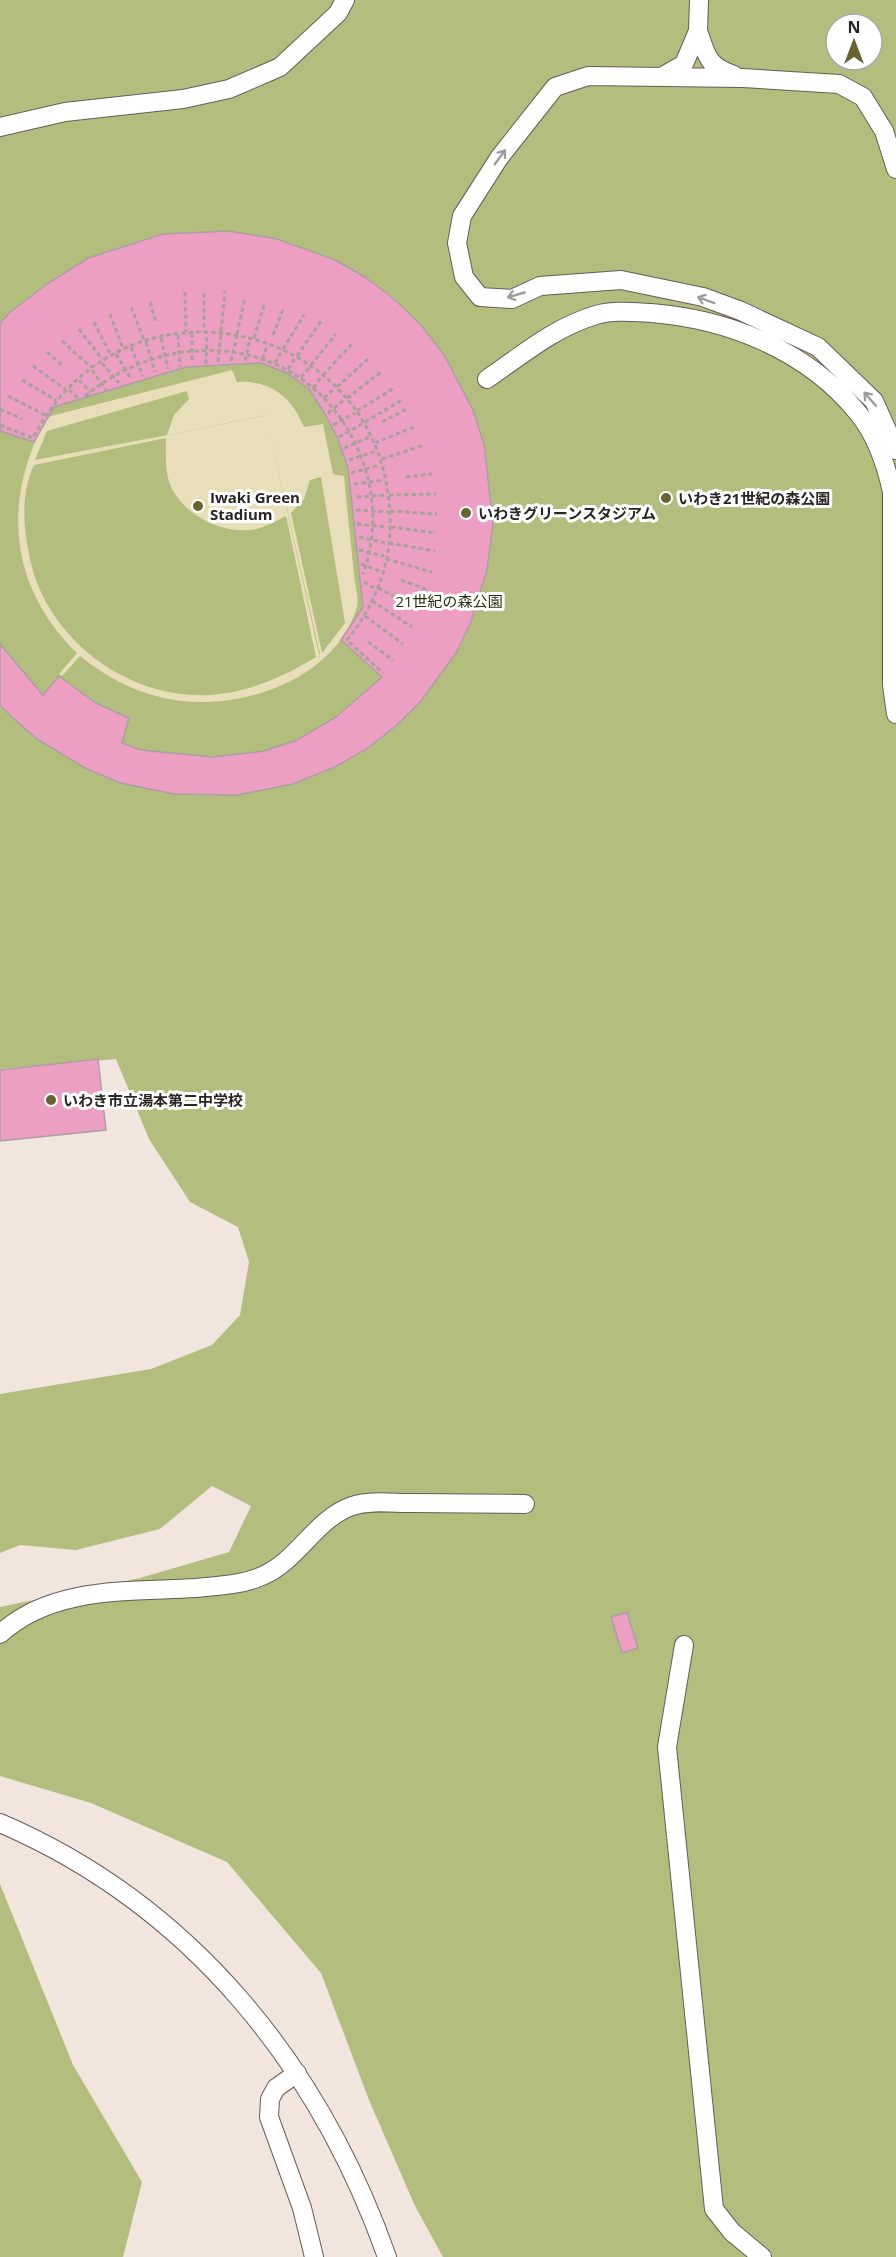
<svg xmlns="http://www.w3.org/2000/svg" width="896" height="2257" viewBox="0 0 896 2257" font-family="'Open Sans','Noto Sans JP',sans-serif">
	<rect width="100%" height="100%" fill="#f1e5de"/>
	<path fill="#b3bd7e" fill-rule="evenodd" d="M0,0h896v2257h-453l-28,-51 -46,-106 -48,-127 -94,-111 -136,-59 -91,-27v-169l140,-29 89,-26 22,-46 -39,-20 -52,43 -84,21 -56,-5 -20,8v-159l151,-25 61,-24 28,-30 9,-53 -11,-35 -48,-25 -41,-63 -33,-80 -116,10zM836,24h36v36h-36z
		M0,1884l73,181 69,117 -19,75h-123z"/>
	<path fill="#e8deb9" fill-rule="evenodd" d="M232,370l5,12c33,-2 55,15 67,45l19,-3 10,50 11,2c3,33 7,66 10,99 1,9 5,23 3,32 -22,75 -123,107 -193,91 -32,-7 -59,-22 -84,-42l-18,20 -3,-2 18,-21c-69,-67 -75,-154 -30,-236zM187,391l2,8 -15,16 -7,20 -132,25 12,-29zM267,415l-233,48 232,-48zM267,420l53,234 -1,1v-1zM166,438c0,17 -2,34 6,51 14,27 49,44 79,41 13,-2 24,-8 35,-14l30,141c-33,20 -66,35 -105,38 -85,5 -167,-58 -182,-141 -6,-29 -8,-62 5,-89zM321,477l24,146 -23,30 -31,-140 13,-14 6,-19z"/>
	<path fill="#ec9ec3" stroke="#ab9ea4" stroke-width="1.5" d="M229,231l48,8 58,21 30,17 28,21 28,27 23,30 29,55 11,34 9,80 -6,46 -16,52 -15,31 -35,48 -24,24 -29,23 -33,19 -42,17 -56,11 -63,-1 -54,-11 -35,-15 -48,-29 -22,-19 -15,-15v-61l43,51 16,-19 37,27 33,15 -7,25 19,7 71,7 52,-6 33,-11 39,-23 46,-40 -41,-37 22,-33 -15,-139 -10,-29 -13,-25 -16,-25 -22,-16 -26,-10 -75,4 -132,40 -20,35 -34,-11v-108l10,-11 37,-28 41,-26 75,-24z
		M98,1059l8,71 -106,11v-71z
		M627,1612l11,36 -16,5 -11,-36z"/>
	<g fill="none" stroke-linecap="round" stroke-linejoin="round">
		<defs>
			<path id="minor" d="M698,31c9,25 9,35 36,44
				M663,76l21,-12 14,-33 1,-31
				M0,127l65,-15 118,-13 46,-10 51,-22 58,-54 7,-13
				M896,169l-12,-38 -21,-34 -24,-13 -96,-6 -155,-2 -33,11 -56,71 -37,58 -5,27 7,34 16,20 32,2 28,-13 81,-6 82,17 38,14 77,36 56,54 22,49
				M487,379c35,-24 68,-52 109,-64 17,-5 37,-3 55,-2 78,6 157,38 207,100 19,23 28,51 34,79v193l4,29
				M0,1634c52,-48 129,-42 195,-46 22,-2 47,-3 67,-12 36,-15 53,-57 90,-70 17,-6 41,-3 59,-3 38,0 76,1 114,1
				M684,1645l-17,102 47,462 18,23 30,25
				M0,1823c191,82 319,242 387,434
				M297,2073l-21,15 -6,11 -1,18 33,91 12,49"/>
		</defs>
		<use href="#minor" stroke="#675d57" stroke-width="20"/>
		<path stroke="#aaa09b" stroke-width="3" stroke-dasharray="4.5 3" stroke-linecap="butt" d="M185,292l1,40
			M204,293v38
			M150,302l6,21
			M131,307l13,33
			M110,314l13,35
			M94,322l16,32
			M79,329l23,30
			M221,331l4,-40
			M192,333v30
			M237,334l8,-37
			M178,335l2,32
			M273,335l11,-28
			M161,338l7,31
			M254,338l11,-36
			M62,341l29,26
			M146,342l9,30
			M131,347l12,29
			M283,349l21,-34
			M47,352l17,15
			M116,354l15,25
			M297,356l24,-35
			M262,359l6,-14
			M231,361l6,-25
			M245,361l5,-22
			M218,362l3,-28
			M102,363l17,20
			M275,363l7,-12
			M206,364l1,-31
			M311,365l25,-31
			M33,366l32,23
			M288,369l7,-11
			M92,370l14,20
			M323,375l29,-31
			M301,377l9,-10
			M22,380l34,20
			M79,380l11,12
			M337,387l32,-29
			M313,388l9,-12
			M69,390l9,8
			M8,396l37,19
			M85,396c96,-78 234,-56 278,66 13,36 13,76 0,112
			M324,398l11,-10
			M347,398l34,-26
			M0,409l22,10
			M357,411l37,-23
			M328,413l17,-14
			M365,422l37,-22
			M382,422l25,-13
			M0,425l33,13c90,-177 352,-120 357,80 2,44 -15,88 -43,122l36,33
			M333,425l22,-12
			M339,437l23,-13
			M375,443l41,-17
			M344,448l26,-11
			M382,459l42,-14
			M349,460l27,-9
			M351,473l29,-8
			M406,477l26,-3
			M354,484l30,-4
			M389,495l47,-1
			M357,497l30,-2
			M356,510l32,2
			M390,511l47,3
			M357,524l29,3
			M391,527l45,6
			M359,537l27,6
			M389,543l46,8
			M359,550l25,6
			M386,559l46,13
			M361,564l19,7
			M401,580l27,10
			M364,582l10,6
			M378,588l43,22
			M372,601l40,26
			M365,616l38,28
			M368,642l25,18"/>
		<use href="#minor" stroke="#fff" stroke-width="18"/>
	</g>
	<defs><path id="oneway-shaft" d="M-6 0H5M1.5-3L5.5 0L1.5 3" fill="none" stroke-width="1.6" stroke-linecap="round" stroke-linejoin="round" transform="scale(1.5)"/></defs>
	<g stroke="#9f9d9c">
		<use href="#oneway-shaft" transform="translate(500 157) rotate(-54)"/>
		<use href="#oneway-shaft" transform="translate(516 295) rotate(164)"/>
		<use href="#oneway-shaft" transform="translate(706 300) rotate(-160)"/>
		<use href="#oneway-shaft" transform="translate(870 399) rotate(-131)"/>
	</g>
	<g fill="#686431" stroke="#fff" stroke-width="2">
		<circle cx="666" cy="498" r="6"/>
		<circle cx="198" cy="506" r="6"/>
		<circle cx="466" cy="513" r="6"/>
		<circle cx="51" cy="1100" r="6"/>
	</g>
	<g text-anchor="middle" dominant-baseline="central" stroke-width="6" stroke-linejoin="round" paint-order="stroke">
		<g font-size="15" font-weight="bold" fill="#292522" stroke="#fff" text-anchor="start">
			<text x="210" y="497">Iwaki Green<tspan x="210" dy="17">Stadium</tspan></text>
			<text x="678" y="498">いわき21世紀の森公園</text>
			<text x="478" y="513">いわきグリーンスタジアム</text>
			<text x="63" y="1100">いわき市立湯本第二中学校</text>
		</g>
		<g font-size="15" fill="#2a2f0c" stroke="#fff">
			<text x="449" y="601">21世紀の森公園</text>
		</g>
	</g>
	<g transform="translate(854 42)"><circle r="28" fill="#ffffff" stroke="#a9a8a7" stroke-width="1.5"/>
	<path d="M0-4.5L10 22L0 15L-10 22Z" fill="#686431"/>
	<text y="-9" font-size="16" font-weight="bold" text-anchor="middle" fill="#292522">N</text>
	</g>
</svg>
